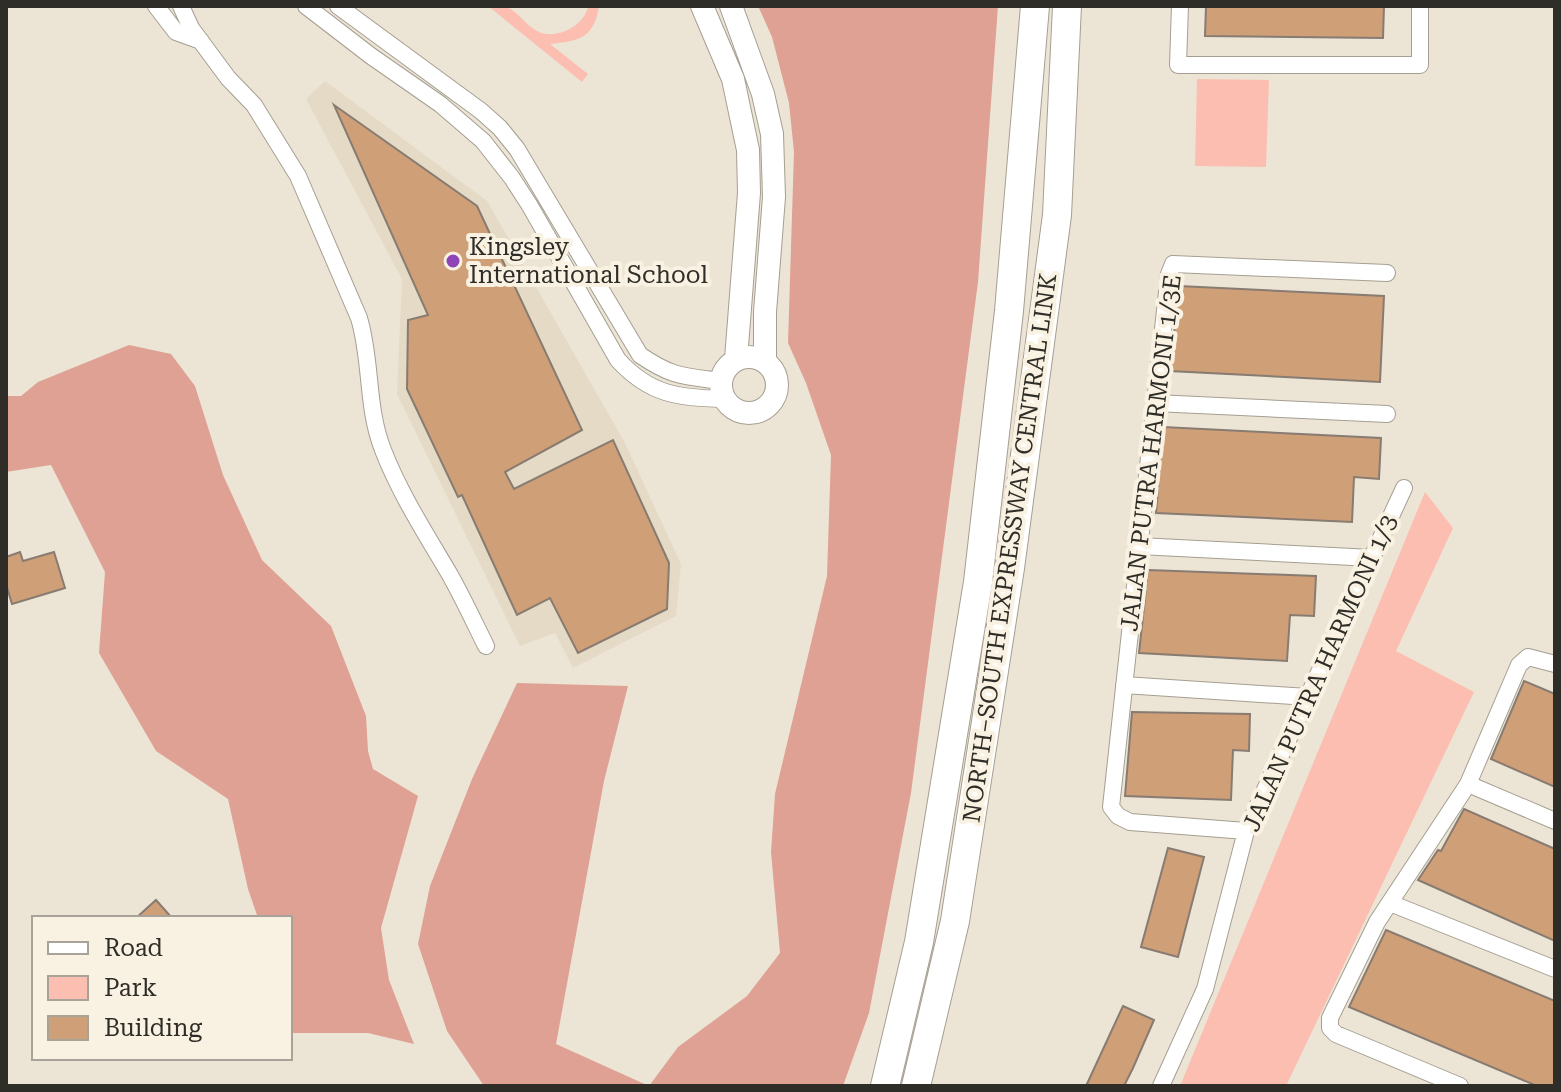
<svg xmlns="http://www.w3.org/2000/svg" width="1561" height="1092" viewBox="0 0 1561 1092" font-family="'Roboto Serif',serif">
	<rect width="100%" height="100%" fill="#ece5d6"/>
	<path fill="#e4dac5" d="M325,81l162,120 138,242 56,121 -5,52 -103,52 -18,-35 -35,13 -123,-252 5,-115 -96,-180z"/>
	<path fill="#fbbeb0" d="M488,6c5,0 14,-1 19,1 11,5 19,18 30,24 18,10 48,-5 51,-25h11c-5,33 -21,35 -49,38l38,30 -6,8z
		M1197,79l72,1 -3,87 -71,-1z
		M1425,492l28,36 -57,123 78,41 -188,394h-106z"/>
	<path fill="#dfa193" d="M758,6h240l-20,276 -67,511 -42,220 -26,73h-359l-37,-55 -29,-87 12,-58 42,-107 45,-96 111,3 -24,95 -48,263 93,42 29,-39 69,-51 33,-43 -9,-101 4,-58 52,-218 4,-121 -25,-72 -18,-40 6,-191 -5,-49 -17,-66z
		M129,345l42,9 24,32 28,89 39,85 69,66 35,90 2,35 5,18 45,27 -37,132 8,52 25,64 -46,-11h-78v-115h-32l-10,-29 -20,-90 -72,-48 -57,-98 6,-81 -54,-107 -45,7v-76h15l17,-14z"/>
	<path fill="#cf9f78" stroke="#887b71" stroke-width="2" d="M1206,6h178l-1,32 -178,-2z
		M334,105l143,101 105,224 -77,42 9,17 99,-49 56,123 -2,46 -89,44 -28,-55 -33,17 -55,-120 -4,2 -51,-108 1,-69 20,-5z
		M1179,286l205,10 -4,86 -210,-11z
		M1163,427l218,11 -2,41 -25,-2 -2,45 -196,-9z
		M20,552l3,9 31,-9 11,36 -53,16 -6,-20v-27z
		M1148,570l168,6 -2,40 -24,-1 -3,46 -148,-8z
		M1524,681l31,13v93l-64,-28z
		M1132,712l118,2 -1,37 -16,-1 -2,50 -106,-4z
		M1464,809l91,40v92l-137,-61 20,-30 3,1z
		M1168,848l36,9 -26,100 -37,-10z
		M156,900l16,18h-36z
		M1386,930l169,71v85h-18l-188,-79z
		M1123,1006l31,14 -21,48 -9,18h-38z"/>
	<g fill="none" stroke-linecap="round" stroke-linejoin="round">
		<defs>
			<path id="street" d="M156,6l20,26 25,9
				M181,6l10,22 37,50 26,27 44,71 61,142c13,43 7,89 24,132 17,44 43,84 67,125 13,23 24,47 36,71
				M306,6l65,50 69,48 43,37 29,37 18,28 88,154c32,35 61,38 106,39
				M338,6l143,105 19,17 17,21 123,206c32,22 43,21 81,26
				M1180,6l-2,59h242v-59
				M1155,403l232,11
				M1139,546l233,12
				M1124,685l184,12
				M1468,784l87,37
				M1246,831l-116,-9 -12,-6 -7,-9 58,-533 4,-10 214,9
				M1390,903l165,66
				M1161,1086l44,-97 41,-158 158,-343
				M1460,1086l-124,-52 -6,-6v-10l47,-96 91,-138 51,-119 9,-8 27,7"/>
			<path id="secondary" d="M702,6l31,73 15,71 1,43 -13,166
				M731,6l32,88 9,40 2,63 -9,115v49
				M721 385a28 28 0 1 1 56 0a28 28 0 1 1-56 0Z"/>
			<path id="highway" d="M885,1086l34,-144 59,-360 31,-271 26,-305
				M916,1086l39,-165 55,-353 47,-353 10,-209"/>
		</defs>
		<use href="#street" stroke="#a59f91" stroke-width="18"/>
		<use href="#secondary" stroke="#a59f91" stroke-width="24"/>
		<use href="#highway" stroke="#a59f91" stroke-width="30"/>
		<use href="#street" stroke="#fff" stroke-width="16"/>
		<use href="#secondary" stroke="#fff" stroke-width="22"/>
		<use href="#highway" stroke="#fff" stroke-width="28"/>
	</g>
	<circle fill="#8f45b7" stroke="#f9f2e3" stroke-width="3" cx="453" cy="261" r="8"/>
	<g text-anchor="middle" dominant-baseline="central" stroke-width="8" stroke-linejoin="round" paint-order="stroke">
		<g font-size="24" fill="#2f2d27" stroke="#f9f2e3" text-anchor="start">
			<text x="469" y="247">Kingsley<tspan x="469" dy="28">International School</tspan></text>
		</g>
		<g font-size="24" fill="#2f2d27" stroke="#f9f2e3">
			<text transform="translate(1151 453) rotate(-83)">JALAN PUTRA HARMONI 1/3E</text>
			<text transform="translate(1010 548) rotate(-82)">NORTH–SOUTH EXPRESSWAY CENTRAL LINK</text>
			<text transform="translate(1320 673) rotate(-66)">JALAN PUTRA HARMONI 1/3</text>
		</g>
	</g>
	<rect width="1561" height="1092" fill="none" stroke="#2f2d27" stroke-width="16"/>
	<rect x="32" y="916" width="260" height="144" fill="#f9f2e3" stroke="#a8a398" stroke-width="2"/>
	<rect x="48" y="942" width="40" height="12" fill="#ffffff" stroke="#a8a398" stroke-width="2"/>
	<text x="104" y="956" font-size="24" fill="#2f2d27">Road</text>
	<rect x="48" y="976" width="40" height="24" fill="#fbbeb0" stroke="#a8a398" stroke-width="2"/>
	<text x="104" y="996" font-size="24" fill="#2f2d27">Park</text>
	<rect x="48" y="1016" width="40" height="24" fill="#cf9f78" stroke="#a8a398" stroke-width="2"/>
	<text x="104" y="1036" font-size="24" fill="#2f2d27">Building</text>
</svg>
